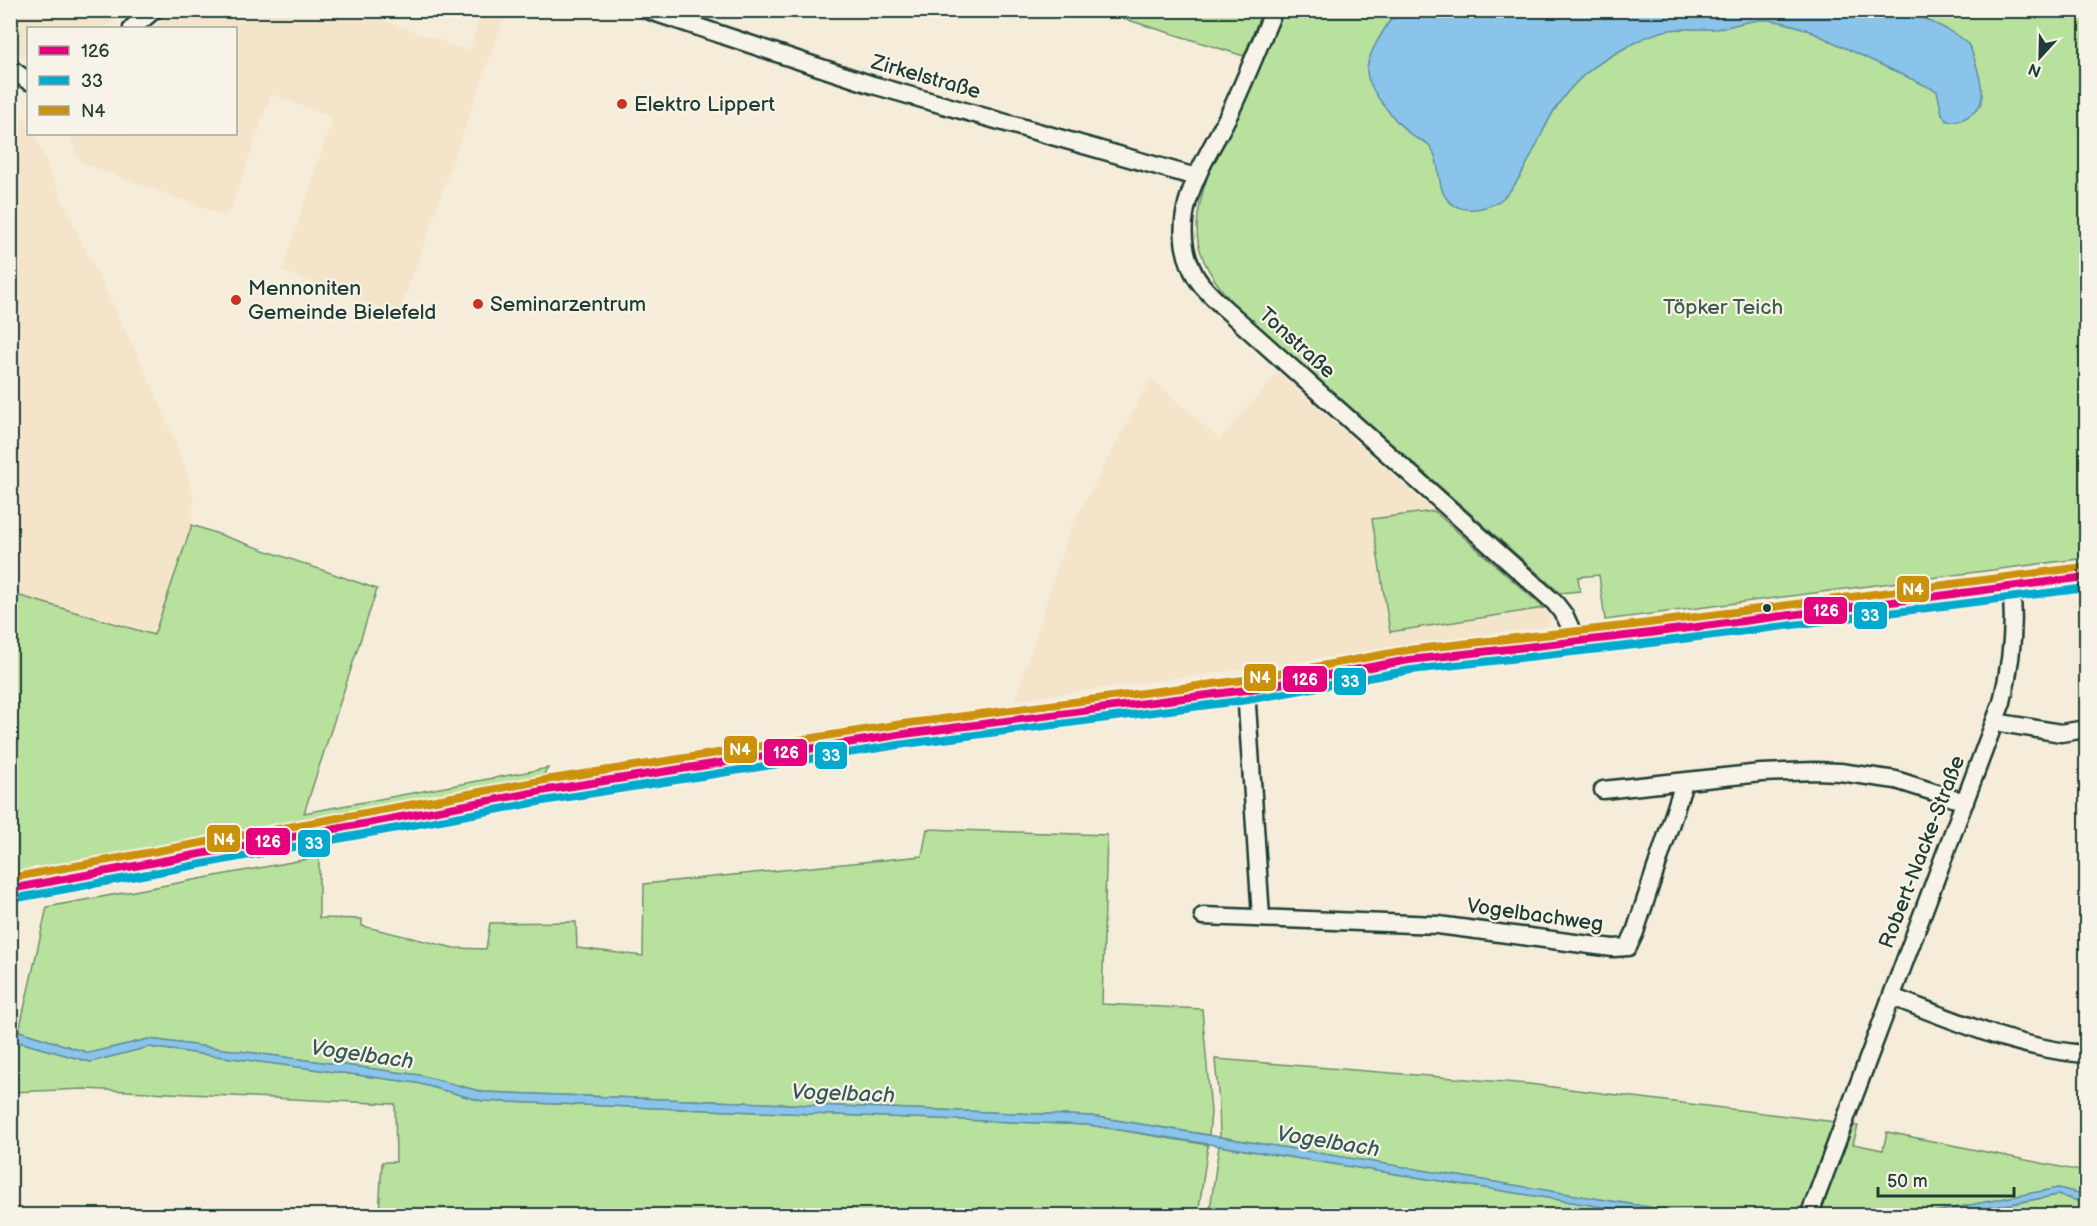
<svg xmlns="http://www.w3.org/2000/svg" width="2097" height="1226" viewBox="0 0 2097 1226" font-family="'Balsamiq Sans',sans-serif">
	<rect width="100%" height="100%" fill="#f6ecda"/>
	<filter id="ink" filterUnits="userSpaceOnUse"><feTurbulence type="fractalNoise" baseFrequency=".0167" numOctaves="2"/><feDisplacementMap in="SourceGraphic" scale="12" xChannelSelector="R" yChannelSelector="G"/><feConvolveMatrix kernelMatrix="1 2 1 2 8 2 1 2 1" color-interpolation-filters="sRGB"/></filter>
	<g filter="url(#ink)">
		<path fill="#f4e4ca" d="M10,11l1,-1 119,1 -25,17h-77v32l-17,-13z
			M174,11h214l-4,10 85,30 14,-40h23l-107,303 -117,-43 51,-153 -62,-24 -38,110 -8,12 -144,-54 -13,-28h168v-106h-83z
			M10,98l18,26v10h6l41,94 82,168 27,68 10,34 -2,27 -38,110 -143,-42z
			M1278,373l156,138 -62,9 18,112 154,-24 8,7 -4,12 -60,7 -178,26 -295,40 54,-168 82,-154 68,61z"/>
		<path fill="#b8e19e" stroke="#6c8f69" stroke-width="1.5" d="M1099,11h163l-18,45z
			M1284,11h802v547l-481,62 -6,-45 -21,2 2,14 -20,2 -329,-292c-38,-44 -42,-71 -23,-126z
			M1434,511l110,97 -154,24 -18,-113z
			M192,525l185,64 -73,224 244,-45 -9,13 -528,98 -1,-286 144,42z
			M927,829l180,6 -5,169 100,5 9,103 -2,23 -118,-19 -608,-24 -64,-17 -270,-36 -60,14 -70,-22 28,-124 272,-50v61l43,1v7l92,22 32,1 4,-26 86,-1 1,26 66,8 1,-72 278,-28z
			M15,1041l75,21 59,-15 268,36 65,18 607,24 119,20 -10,70 -249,1v-5l-31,5 -539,-1 3,-53h14l-1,-58 -310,-15 -74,3 -1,-49z
			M1215,1059l314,25 306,38 -30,93h-108l-477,-78 -1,-33z
			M1854,1126h4l-5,18 30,6 4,-18 199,40v23l-28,-7 -139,27 -105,1 24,-66z
			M1219,1146l435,69 -445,1z
			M2057,1195l29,8v12l-132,1z"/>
		<path fill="#8bc4ea" stroke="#608ea1" stroke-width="1.5" d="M1396,11h511c13,6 53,22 61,33 6,10 15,41 14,53 -1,16 -21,26 -35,24l-5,-7 -5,-23 -132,-62c-13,-4 -26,-9 -40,-9 -16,-1 -32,7 -49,9 -14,1 -30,-1 -45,1 -17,2 -31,10 -46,18 -33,18 -53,33 -73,66 -14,24 -33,79 -58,90 -13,5 -31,9 -43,-1 -17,-13 -8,-42 -22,-58 -5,-5 -14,-6 -19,-11 -14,-12 -43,-45 -43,-63 -1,-16 20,-46 29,-60z
			M19,1031l70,22 60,-14 270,36 64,17 608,24 606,99h-43l-565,-90 -607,-24 -65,-18 -268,-36 -59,15 -74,-21 -5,2v-7z
			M2058,1188l28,7v8l-29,-8 -103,20h-35z"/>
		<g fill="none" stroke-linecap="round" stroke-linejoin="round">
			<defs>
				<path id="minor" d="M647,10l226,75 323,92
					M1274,10c-14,33 -27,66 -42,98 -23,49 -66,102 -41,159 6,16 19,27 31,39l333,297 10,13 11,24
					M132,28l22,-18
					M10,68l18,13
					M1246,690l15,227
					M1995,722l66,11 25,-4
					M1603,790l158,-17 54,-2 25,1 56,8 69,22
					M1203,916l235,9 175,23 15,-1 7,-15 49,-149
					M1892,997c65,24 125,52 194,57
					M1809,1216l193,-514c9,-38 14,-75 9,-114"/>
				<path id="secondary" d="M10,889l537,-99 357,-56 342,-44 163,-30 225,-25 377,-47 75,-11"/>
			</defs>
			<use href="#minor" stroke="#1f3d34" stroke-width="21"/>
			<use href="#secondary" stroke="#1f3d34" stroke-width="27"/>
			<use href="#minor" stroke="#f7f3e8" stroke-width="16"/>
			<use href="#secondary" stroke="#f7f3e8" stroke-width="22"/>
			<defs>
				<path id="bus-1" d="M10,889l537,-99 357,-56 342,-44 163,-30 225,-25 452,-58"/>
				<path id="bus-2" d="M12,899l537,-99 356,-56 342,-44 164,-30 224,-25 451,-57"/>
				<path id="bus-3" d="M10,878l535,-98 357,-56 342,-44 164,-30 225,-25 451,-58"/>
			</defs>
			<use href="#bus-1" stroke="#f7f3e8" stroke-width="12"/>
			<use href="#bus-2" stroke="#f7f3e8" stroke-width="12"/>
			<use href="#bus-3" stroke="#f7f3e8" stroke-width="12"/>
			<use href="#bus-1" stroke="#e5007d" stroke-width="8"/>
			<use href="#bus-2" stroke="#00a9ce" stroke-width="8"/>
			<use href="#bus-3" stroke="#cc910a" stroke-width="8"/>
		</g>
	</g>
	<g fill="#c8321e" stroke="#f7f3e8" stroke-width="2">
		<circle cx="622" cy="104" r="6"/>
		<circle cx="236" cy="300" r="6"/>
		<circle cx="478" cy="304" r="6"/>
	</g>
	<circle fill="#1f3d34" stroke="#f7f3e8" stroke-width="2" cx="1767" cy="608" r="5"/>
	<g text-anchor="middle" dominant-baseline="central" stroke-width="4.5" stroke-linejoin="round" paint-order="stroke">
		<g font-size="21" fill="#1f3d34" stroke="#f7f3e8">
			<text transform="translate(926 77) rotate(16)">Zirkelstraße</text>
			<text transform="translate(1297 343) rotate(42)">Tonstraße</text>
			<text transform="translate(1922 852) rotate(-69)">Robert-Nacke-Straße</text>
			<text transform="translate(1535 915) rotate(8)">Vogelbachweg</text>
		</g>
		<g font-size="21" fill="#1f3d34" stroke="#f7f3e8" text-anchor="start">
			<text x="634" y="104">Elektro Lippert</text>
			<text x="248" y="288">Mennoniten<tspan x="248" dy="24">Gemeinde Bielefeld</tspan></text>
			<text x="490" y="304">Seminarzentrum</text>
		</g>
		<g font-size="21" fill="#3e5e49" stroke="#f7f3e8">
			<text x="1723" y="307">Töpker Teich</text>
		</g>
		<g font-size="22" font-style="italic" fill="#355858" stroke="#f7f3e8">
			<text transform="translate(362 1055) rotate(8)">Vogelbach</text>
			<text transform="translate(843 1094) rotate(2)">Vogelbach</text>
			<text transform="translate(1328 1142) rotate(9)">Vogelbach</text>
		</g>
	</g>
	<g stroke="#f7f3e8" stroke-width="2">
		<rect x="1896" y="575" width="34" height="28" rx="6" fill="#cc910a"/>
		<rect x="1803" y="596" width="45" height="29" rx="6" fill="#e5007d"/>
		<rect x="1853" y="601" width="35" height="29" rx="6" fill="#00a9ce"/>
		<rect x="1243" y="663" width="34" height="29" rx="6" fill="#cc910a"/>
		<rect x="1282" y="665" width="46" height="28" rx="6" fill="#e5007d"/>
		<rect x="1333" y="667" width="34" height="29" rx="6" fill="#00a9ce"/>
		<rect x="723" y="735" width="35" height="29" rx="6" fill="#cc910a"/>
		<rect x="763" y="738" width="45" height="29" rx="6" fill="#e5007d"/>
		<rect x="814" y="741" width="34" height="29" rx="6" fill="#00a9ce"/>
		<rect x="206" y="824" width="35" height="29" rx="6" fill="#cc910a"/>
		<rect x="245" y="827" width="46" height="29" rx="6" fill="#e5007d"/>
		<rect x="297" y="829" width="34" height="29" rx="6" fill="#00a9ce"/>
	</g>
	<g font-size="16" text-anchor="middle" font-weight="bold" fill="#fff">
		<text x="1913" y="595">N4</text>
		<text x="1826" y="616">126</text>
		<text x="1870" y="621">33</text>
		<text x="1260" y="683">N4</text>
		<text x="1305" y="685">126</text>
		<text x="1350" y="687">33</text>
		<text x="740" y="755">N4</text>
		<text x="786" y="758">126</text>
		<text x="831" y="761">33</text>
		<text x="224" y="845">N4</text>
		<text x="268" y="847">126</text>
		<text x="314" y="849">33</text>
	</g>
	<rect width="2097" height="1226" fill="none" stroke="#f7f3e8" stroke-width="36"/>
	<rect x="18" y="18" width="2061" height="1190" fill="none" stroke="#1f3d34" stroke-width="2" filter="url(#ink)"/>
	<rect x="27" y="27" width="210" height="108" fill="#f7f3e8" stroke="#a1aaa0" stroke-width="1.5"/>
	<rect x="39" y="46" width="30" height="9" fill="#e5007d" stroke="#a1aaa0" stroke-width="1.5"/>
	<text x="81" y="57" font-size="18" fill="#1f3d34">126</text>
	<rect x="39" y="76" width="30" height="9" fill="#00a9ce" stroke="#a1aaa0" stroke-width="1.5"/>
	<text x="81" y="87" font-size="18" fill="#1f3d34">33</text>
	<rect x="39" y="106" width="30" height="9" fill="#cc910a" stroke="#a1aaa0" stroke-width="1.5"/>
	<text x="81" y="117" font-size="18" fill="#1f3d34">N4</text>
	<g transform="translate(2040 57) rotate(202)" stroke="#f7f3e8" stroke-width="4.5" paint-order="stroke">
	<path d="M0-4.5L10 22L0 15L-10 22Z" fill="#1f3d34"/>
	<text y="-9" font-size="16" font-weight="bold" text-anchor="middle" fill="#1f3d34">N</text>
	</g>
	<path d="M1878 1187v9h136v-9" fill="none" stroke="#1f3d34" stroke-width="3"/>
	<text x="1887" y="1187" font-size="18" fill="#1f3d34" stroke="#f7f3e8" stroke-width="4.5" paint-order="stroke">50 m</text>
</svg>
